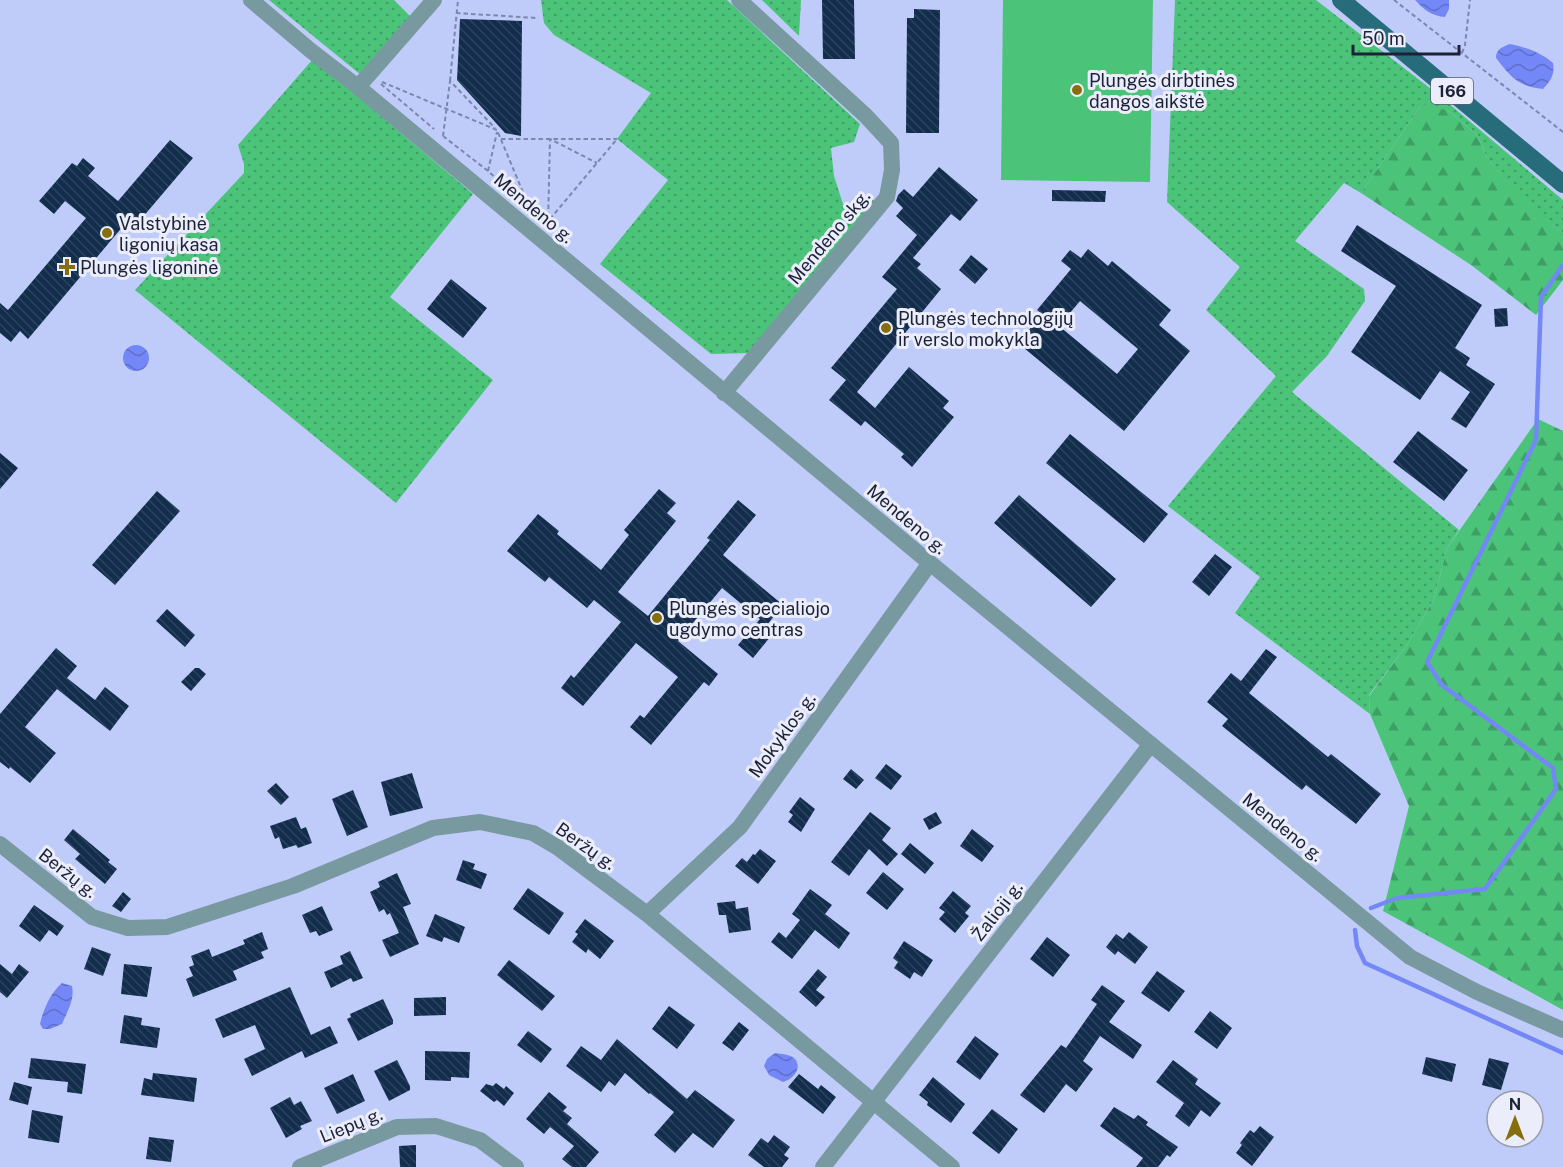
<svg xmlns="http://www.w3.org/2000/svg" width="1563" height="1167" viewBox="0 0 1563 1167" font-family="'Public Sans',sans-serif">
	<defs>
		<pattern id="grass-dots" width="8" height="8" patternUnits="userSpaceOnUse" patternTransform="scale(1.5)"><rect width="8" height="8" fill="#4bc47a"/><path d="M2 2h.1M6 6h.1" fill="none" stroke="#3e9f65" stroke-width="1.8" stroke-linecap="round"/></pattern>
		<pattern id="forest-firs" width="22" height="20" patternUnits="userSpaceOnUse" patternTransform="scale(1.5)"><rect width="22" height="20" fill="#4bc47a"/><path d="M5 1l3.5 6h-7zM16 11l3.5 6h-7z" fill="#3e9f65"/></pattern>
		<pattern id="water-waves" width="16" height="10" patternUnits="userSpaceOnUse" patternTransform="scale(1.5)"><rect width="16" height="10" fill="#7487f6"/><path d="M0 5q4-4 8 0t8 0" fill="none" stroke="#5e6ec8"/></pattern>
		<pattern id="building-back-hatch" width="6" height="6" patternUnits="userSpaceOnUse" patternTransform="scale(1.5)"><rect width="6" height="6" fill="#132e4d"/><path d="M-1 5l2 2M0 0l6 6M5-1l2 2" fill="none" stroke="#2c435f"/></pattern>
	</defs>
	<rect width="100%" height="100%" fill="#bfccfa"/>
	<path fill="url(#grass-dots)" d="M269,0h125l18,18 -51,57z
		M541,0h186l133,124 -6,18 -23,6 3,28 9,28 30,-6 1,6 -124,149 -39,1 -111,-90 68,-84 -51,-41 34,-46 -97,-58 -10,-12z
		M762,0h39l-2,36z
		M1175,0h141l119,92 128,108v33l-40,-31 -36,-44 -9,-22 -29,-25 -29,-4 -59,86 -17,-10 -49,58 69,48 1,12 -38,55 -35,36 167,138 -12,18 -13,51 -27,46 -38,50 1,19 -135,-101 25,-36 -92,-71 108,-130 -70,-66 34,-43 -73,-65z
		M313,59l160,135 -83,103 103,83 -97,123 -261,-213 109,-117v-9l-6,-19z"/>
	<path fill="url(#forest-firs)" d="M1426,104l23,7 29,25 9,22 36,43 40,32v47l-27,35 -65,-50 -110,-72 59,-86z
		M1538,419l25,12v579l-180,-99 26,-105 -39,-92 -1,-18 38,-51 27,-46 13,-51z"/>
	<path fill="#4bc47a" d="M1003,0h150l-3,182 -149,-2z"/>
	<path fill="url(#water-waves)" d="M1415,0h34v9l-4,8c-13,-1 -21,-7 -30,-17z
		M1510,44c15,3 32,9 43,19 2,11 -2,18 -10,26 -26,-3 -32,-12 -47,-31 0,-9 6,-11 14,-14z
		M123 358a13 13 0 1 1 26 0a13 13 0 1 1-26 0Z
		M62,983l10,3c3,13 -5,26 -10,38l-12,5h-7l-3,-5c3,-14 11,-32 22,-41z
		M775,1053c6,1 15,1 20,6 8,10 -3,21 -12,23l-14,-7 -5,-9 3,-7z"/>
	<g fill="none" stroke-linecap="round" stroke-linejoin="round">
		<path stroke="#7487f6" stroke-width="4.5" d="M1371,908l26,-10 88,-9 71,-100 -3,-21 -111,-83 -15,-23 109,-222 5,-143 22,-32
			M1355,930l2,16 8,17 198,90"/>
	</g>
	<path fill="url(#building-back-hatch)" fill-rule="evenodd" d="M822,0h32l1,59h-32z
		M914,9l26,1 -1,123h-33l1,-115h7z
		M460,19l62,2 -1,115 -16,-3 -48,-53z
		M170,140l23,18 -62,73 -7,-6 -96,114 -8,-8 -9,11 -11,-9v-30l8,7 78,-92 -21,-17 -11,13 -15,-13 33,-38 5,3 6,-8 12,10 -7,8 30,25z
		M939,167l39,33 -18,21 -9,-7 -38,44 8,6 -4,4 24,21 -84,103 18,16 34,-41 40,34 -6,7 11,9 -42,50 -11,-10 3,-3 -39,-33 -4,5 -32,-26 17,-20 -15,-12 66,-79 -15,-12 35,-42 -21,-19 7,-8 -7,-7 2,-6 6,-6 9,8z
		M1052,190l54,1 -1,11 -53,-1z
		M1357,225l125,80 -27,43 15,10 -4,7 29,19 -29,44 -15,-9 19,-27 -30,-21 -20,29 -69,-48 45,-66 -55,-35z
		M1088,249l20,17 4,-5 59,49 -12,15 31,26 -66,80 -106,-88 24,-29 -5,-4 34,-41 -10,-8 9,-11 11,8zM1080,301l58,48 -21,25 -58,-48z
		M971,255l17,14 -13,15 -16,-14z
		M451,279l36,29 -24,30 -36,-29z
		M1507,308l1,18 -13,1 -1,-18z
		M1418,431l50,39 -24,31 -51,-39z
		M1070,434l98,80 -24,29 -98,-80z
		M0,453l18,15 -18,21z
		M659,489l17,14 -9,10 9,8 -58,71 30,24 62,-76 -3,-2 31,-38 18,15 -33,40 60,50 -16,20 8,6 -22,27 -15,-13 22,-26 -38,-31 -44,53 40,33 -9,12 -5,-4 -53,63 -21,-18 10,-12 4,3 34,-41 -42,-34 -53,63 -22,-18 10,-13 3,3 47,-56 -27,-22 -7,8 -38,-31 -4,5 -38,-31 31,-37 21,17 -2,3 44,36 28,-35 -5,-5z
		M157,491l23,20 -65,74 -23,-20z
		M1019,495l97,84 -25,28 -97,-84z
		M1215,554l17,13 -23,29 -17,-14z
		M167,609l28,26 -10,12 -29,-26z
		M56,648l21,18 -10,12 28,22 10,-13 24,19 -19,25 -53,-42 -32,38 31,26 -26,30 -20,-16 -1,2 -9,-7v-48z
		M1266,649l11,8 -28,36 79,64 3,-3 50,40 -25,30 -50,-39 -4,5 -80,-64 6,-7 -21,-17 24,-29 10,8z
		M195,668h4l7,6 -15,17 -10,-9z
		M886,764l16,12 -11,14 -16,-12z
		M851,769l13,11 -8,9 -13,-10z
		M412,773l11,35 -33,8 -9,-34z
		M276,783l13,14 -8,8 -14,-14z
		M353,790l15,37 -21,9 -15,-37z
		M800,797l15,12 -14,23 -13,-10 5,-7 -4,-3z
		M870,812l21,16 -9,12 16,14 -11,12 -18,-17 -20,27 -18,-14z
		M936,812l6,11 -13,7 -6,-11z
		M296,817l5,12 5,-2 6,16 -14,5 -2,-3 -13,4 -4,-12 -4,2 -5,-13z
		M73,829l37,31 -2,2 9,7 -12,15 -30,-25 5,-5 -16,-14z
		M972,829l22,17 -12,16 -22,-16z
		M910,843l24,20 -9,11 -24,-20z
		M760,849l16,12 -18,23 -23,-18 7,-8 5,4 6,-8 2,1z
		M463,860l12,4 -2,5 14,5 -6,15 -25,-9z
		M883,872l21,17 -17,21 -21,-17z
		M397,873l14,31 -8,3 16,37 -29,13 -8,-17 17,-7 -9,-20 -3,2 -3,-6 -5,3 -9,-20 10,-5 -2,-5z
		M528,888l36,25 -15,22 -36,-26z
		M810,889l22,16 -7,9 25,19 -11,16 -24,-19 -23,29 -21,-17 8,-10 7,6 14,-18 -8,-6z
		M953,891l18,15 -6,7 4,3 -14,17 -16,-14 6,-7 -6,-4z
		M123,892l8,7 -10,13 -9,-6z
		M735,901l1,8 12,-2 3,23 -22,3 -3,-18h-7l-2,-12z
		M34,905l30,21 -7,10 -8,-6 -9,12 -21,-16z
		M322,906l11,24 -14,6 -3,-5 -6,2 -8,-18z
		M435,914l30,13 -6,16 -15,-6 -2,5 -16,-6z
		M585,919l29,22 -14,18 -12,-10 -2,4 -14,-11 6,-8 -3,-2z
		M262,932l6,17 -7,3 3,6 -31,13 4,9 -44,17 -7,-18 7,-3 -4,-9 5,-2 -3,-9 18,-7 3,8 33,-13 -2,-4z
		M1129,932l19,15 -13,17 -17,-13 -3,4 -9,-8 10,-13 7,5z
		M1047,937l23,18 -17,22 -23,-18z
		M904,941l29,19 -11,17 -8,-5 -4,7 -16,-11 4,-6 -5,-4z
		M92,947l19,7 -8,22 -19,-7z
		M350,951l13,27 -10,4 -2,-4 -20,10 -7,-16 19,-8 -3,-8z
		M509,960l46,36 -13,15 -45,-36z
		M0,964l12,10 7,-10 10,8 -22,26 -7,-6z
		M124,964l28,3 -5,30 -26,-3z
		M818,969l9,8 -11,13 9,7 -9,10 -17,-15z
		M1157,971l28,20 -16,21 -28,-19z
		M1102,985l23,16 -16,21 33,23 -9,14 -33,-23 -17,25 10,8 -17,23 -10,-8 -22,29 -24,-18 41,-50 5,3 31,-44 -6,-4z
		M290,987l21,48 19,-9 8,17 -33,15 -3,-7 -50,25 -8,-17 21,-10 -10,-24 -32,13 -8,-19z
		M446,997v18l-32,1v-18z
		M383,999l10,21v4l-35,17 -11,-22 4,-2 -1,-3z
		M669,1006l26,19 -18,24 -25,-20z
		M1210,1011l22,17 -15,21 -23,-17z
		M124,1015l18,3 -1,7 19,3 -3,20 -37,-5z
		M739,1022l10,8 -16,21 -11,-8z
		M528,1031l24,18 -11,14 -24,-18z
		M975,1036l24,18 -19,26 -24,-18z
		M617,1039l70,60 8,-9 40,30 -22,28 -20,-15 -18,20 -21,-18 20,-23 -24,-19 -1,1 -24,-21 -10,13 -6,-5 -8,11 -35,-26 15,-20 20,14z
		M425,1051l45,1 -1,26 -18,-1v4l-26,-1z
		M1426,1057l30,7 -4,18 -30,-8z
		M31,1058l55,6 -4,30 -15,-2 1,-10 -40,-4z
		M1489,1058l20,5 -8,27 -19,-5z
		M397,1060l13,26v4l-21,11 -15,-30z
		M1173,1060l25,19 -3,5 26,19 -11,14 -9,-7 -12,17 -14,-11 9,-13 -28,-21z
		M153,1073l44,5 -3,24 -53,-7 3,-17 8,2z
		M353,1074l12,27 -28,13 -13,-26z
		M799,1074l19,15 3,-4 15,12 -13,17 -35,-27z
		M933,1077l32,27 -14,19 -24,-18 1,-3 -9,-7z
		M14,1082l18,5 -4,18 -19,-5z
		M496,1083l8,6 2,-3 8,7 -10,13 -7,-6 -3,2 -14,-11 6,-7 7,2z
		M549,1092l18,15 -4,4 9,7 -5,6 32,28 -13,15h-14l-10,-8 12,-13 -24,-19 -6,7 -18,-15z
		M290,1097l4,8 7,-4 11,20 -12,5 2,3 -16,9 -16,-30z
		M1114,1107l20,12 4,-4 10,7 -2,3 32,22 -8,10 -3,-2 -9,12h-22l7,-9 -43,-32z
		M992,1109l26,20 -19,25 -27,-21z
		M32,1110l31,6 -4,27 -31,-5z
		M1260,1126l14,11 -22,29 -16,-13 6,-8 -2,-2 10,-13 4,3z
		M774,1135l16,12 -6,8 5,3 -7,9h-18l-16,-12 13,-17 7,5z
		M149,1137l25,3 -3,22 -25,-3z
		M416,1145v22h-16l-1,-21z"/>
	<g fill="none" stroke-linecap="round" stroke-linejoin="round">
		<path stroke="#7d87ab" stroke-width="2" stroke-dasharray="4.5 3" stroke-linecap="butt" d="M1394,0l169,132
			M456,13l81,5
			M1462,53l3,-8 5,-45
			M450,81l8,-81
			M382,82l115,48 33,79
			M381,84l53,45
			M443,136l45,35 36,32
			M443,136l7,-55 45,47
			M501,139h116
			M488,171l9,-39
			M550,219l67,-80
			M548,224l2,-85 47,24"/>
		<path stroke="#7999a1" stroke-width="16" d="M251,0l59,50 48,37 572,476 480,394 67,35 86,38
			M358,87l76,-87
			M724,393l163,-196 5,-27 -1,-27 -25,-27 -127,-116
			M0,844l92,73 36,11 39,-1 126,-41 140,-58 47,-6 53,11 24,14 90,67 305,253
			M647,914l93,-87 190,-264
			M300,1167l97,-40 39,-1 44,14 36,27
			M823,1167l328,-423"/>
		<path stroke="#276c7a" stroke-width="18" d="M1341,0l222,184"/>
	</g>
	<g fill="#866e0d" stroke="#ebeefa" stroke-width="2">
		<circle cx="1077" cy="90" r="6"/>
		<circle cx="107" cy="233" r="6"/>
		<path d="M64 258h6v6h6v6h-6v6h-6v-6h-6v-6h6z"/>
		<circle cx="886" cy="328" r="6"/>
		<circle cx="657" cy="618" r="6"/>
	</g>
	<g text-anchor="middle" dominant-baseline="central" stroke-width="6" stroke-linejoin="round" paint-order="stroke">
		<rect fill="#ebeefa" stroke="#5a5e72" stroke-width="1.5" x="1431" y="78" width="42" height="26" rx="4.5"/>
		<g font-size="16" font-weight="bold" fill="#1c2137">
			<text x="1452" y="91">166</text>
		</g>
		<g font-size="18" fill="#1c2137" stroke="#ebeefa" text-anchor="start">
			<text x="1089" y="80">Plungės dirbtinės<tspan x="1089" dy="21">dangos aikštė</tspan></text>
			<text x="119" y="223">Valstybinė<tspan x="119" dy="21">ligonių kasa</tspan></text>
			<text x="80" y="267">Plungės ligoninė</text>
			<text x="898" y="318">Plungės technologijų<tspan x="898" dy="21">ir verslo mokykla</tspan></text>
			<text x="669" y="608">Plungės specialiojo<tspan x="669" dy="21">ugdymo centras</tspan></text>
		</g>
		<g font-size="18" fill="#1c2137" stroke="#ebeefa">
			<text transform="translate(534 208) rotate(40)">Mendeno g.</text>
			<text transform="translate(829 237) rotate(-50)">Mendeno skg.</text>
			<text transform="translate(907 519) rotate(40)">Mendeno g.</text>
			<text transform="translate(782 735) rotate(-54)">Mokyklos g.</text>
			<text transform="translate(1283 827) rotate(39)">Mendeno g.</text>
			<text transform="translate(586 846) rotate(35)">Beržų g.</text>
			<text transform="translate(68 873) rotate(38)">Beržų g.</text>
			<text transform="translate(997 911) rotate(-52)">Žalioji g.</text>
			<text transform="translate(351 1125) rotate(-22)">Liepų g.</text>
		</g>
	</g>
	<g transform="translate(1515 1119)"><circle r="28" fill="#ebeefa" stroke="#989cac" stroke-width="1.5"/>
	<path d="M0-4.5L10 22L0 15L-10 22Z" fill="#866e0d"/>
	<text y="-9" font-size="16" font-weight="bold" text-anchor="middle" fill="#1c2137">N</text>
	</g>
	<path d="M1353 45v9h106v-9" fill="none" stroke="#1c2137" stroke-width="3"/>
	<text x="1362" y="45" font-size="18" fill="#1c2137" stroke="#ebeefa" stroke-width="4.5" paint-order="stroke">50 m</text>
</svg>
